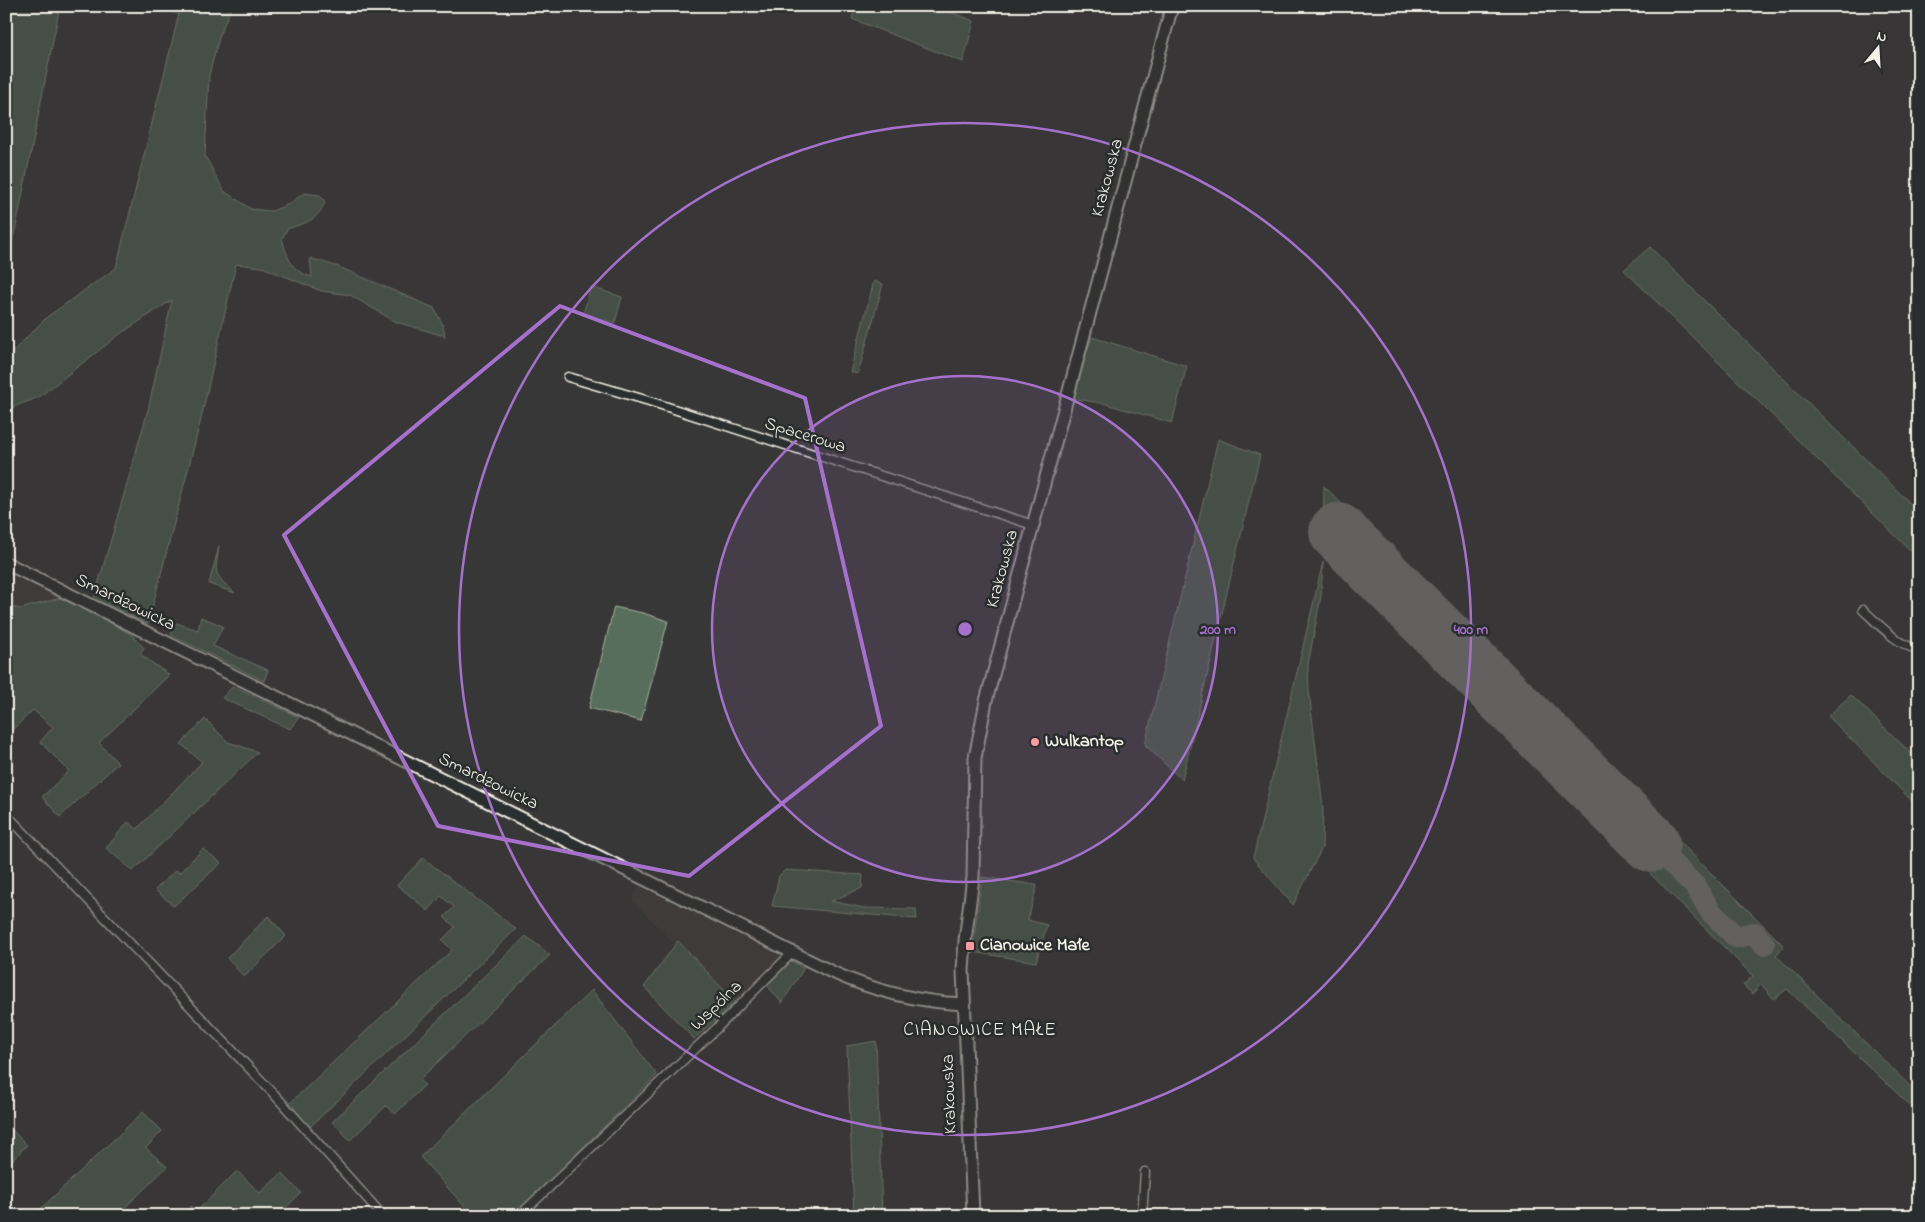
<svg xmlns="http://www.w3.org/2000/svg" width="1925" height="1222" viewBox="0 0 1925 1222" font-family="'Indie Flower',sans-serif">
	<rect width="100%" height="100%" fill="#383737"/>
	<filter id="ink" filterUnits="userSpaceOnUse"><feTurbulence type="fractalNoise" baseFrequency=".02" numOctaves="2"/><feDisplacementMap in="SourceGraphic" scale="10" xChannelSelector="R" yChannelSelector="G"/><feConvolveMatrix kernelMatrix="1 2 1 2 8 2 1 2 1" color-interpolation-filters="sRGB"/></filter>
	<g filter="url(#ink)">
		<path fill="#494242" d="M6,569l58,28 -44,12 -14,-3z
			M639,886l141,70 -45,46 -57,-61 -3,3 -43,-44z"/>
		<path fill="#586e5b" stroke="#a6b0a2" d="M6,6h54l-44,221 -10,34z
			M152,6h80l-12,28 -11,41 -4,81 19,35 27,18 21,2 17,-7 15,-11 16,2 5,7c-7,19 -20,21 -38,27l-5,10c7,21 8,31 30,38l-2,-19 29,9 95,41 9,17 2,11 -49,-14 -46,-27 -29,-4 -59,-24 -26,-3 -36,159 -52,201 -54,-25 54,-189 24,-110 -52,34 -81,63 -33,13v-55l5,-2 36,-36 69,-49 63,-254z
			M855,6h80l39,15 -11,41 -111,-43z
			M1650,247l269,265v22l-9,16 -286,-280z
			M874,281l9,3 -25,90 -8,-2z
			M591,287l31,10 -7,26 -32,-9z
			M1092,337l95,29 -15,57 -66,-19 -35,-6z
			M1218,439l42,16 -78,325 -37,-35z
			M1324,486l460,460 -8,9 143,140v19l-132,-125 -13,10 -13,-15 -9,10 -9,-9 10,-9 -430,-428z
			M219,546c-4,29 -6,27 16,47l-26,-9z
			M1323,562l-2,34 -13,69 1,26 14,117 -1,40 -29,57 -40,-47z
			M64,597l68,38 12,13 -4,6 29,21 -70,68 19,20 -58,54 -18,-20 27,-26 -29,-29 13,-15 -20,-17 -27,26v-130l14,3z
			M614,607l29,6 25,8 -27,100 -52,-13z
			M201,617l22,9 -10,20 55,24 -4,11 -93,-46 5,-12 22,7z
			M233,686l66,31 -9,12 -68,-31z
			M1851,695l68,66v47l-91,-92z
			M205,719l23,23 30,10 -125,119 -27,-23 22,-26 9,7 65,-67 -21,-18z
			M203,849l18,14 -47,43 -19,-16 21,-20 3,3z
			M423,858l93,71 -207,199 -21,-23 164,-155 -10,-10 13,-13 -11,-10 10,-10 -13,-11 -13,15 -31,-26z
			M785,870l78,5 -1,13 -31,13 33,7 52,1 1,10 -145,-13 7,-30z
			M982,877l55,8 -9,35 19,5 -11,37 -64,-10z
			M268,916l18,20 -42,41 -17,-19z
			M526,936l24,19 -131,125 6,5 -30,29 -9,-8 -36,34 -18,-18z
			M678,941l57,61 -41,37 -50,-52z
			M790,960l14,8 -22,35 -16,-19z
			M592,990l65,85 -144,141h-57l9,-9 -45,-50z
			M876,1041l6,175h-28l-7,-170z
			M143,1112l19,19 -16,17 21,19 -51,49h-83z
			M6,1124l21,21 -21,22z
			M237,1171l23,22 22,-20 19,20 -24,23h-96l10,-10 6,5z"/>
		<g fill="none" stroke-linecap="round" stroke-linejoin="round">
			<path stroke="#969490" stroke-width="22" d="M1651,843l44,43 16,26 25,25 18,-4 10,11"/>
			<path stroke="#969490" stroke-width="58" d="M1338,532l313,311"/>
			<defs>
				<path id="street" d="M568,377l81,24 384,124
					M1863,610c17,15 33,34 56,40
					M6,814l268,280 109,122
					M519,1216l199,-189 74,-74
					M1142,1216l3,-44"/>
				<path id="secondary" d="M6,563l826,409c42,19 86,30 132,32
					M973,1216l-10,-246 2,-29 8,-64 2,-119 11,-57 186,-695"/>
			</defs>
			<use href="#street" stroke="#f4f1e8" stroke-width="11"/>
			<use href="#secondary" stroke="#f4f1e8" stroke-width="15"/>
			<use href="#street" stroke="#2a2d2e" stroke-width="8"/>
			<use href="#secondary" stroke="#2a2d2e" stroke-width="11"/>
		</g>
	</g>
	<path d="M0 0H1925V1222H0ZM560,306l245,92 76,328 -192,150 -251,-50 -154,-291z" fill="#383737" fill-opacity=".55" fill-rule="evenodd"/>
	<path fill="none" stroke="#a571cd" stroke-width="4" stroke-linejoin="round" d="M560,306l245,92 76,328 -192,150 -251,-50 -154,-291z"/>
	<circle cx="965" cy="629" r="253" fill="#a571cd" fill-opacity=".12"/>
	<g fill="none" stroke="#a571cd" stroke-width="2.5">
		<circle cx="965" cy="629" r="253"/>
		<circle cx="965" cy="629" r="506"/>
	</g>
	<g fill="#ff9aa2" stroke="#2a2d2e" stroke-width="2">
		<circle cx="1035" cy="742" r="5"/>
		<rect x="965" y="941" width="10" height="10" rx="2.5"/>
	</g>
	<g text-anchor="middle" dominant-baseline="central" stroke-width="5" stroke-linejoin="round" paint-order="stroke">
		<g font-size="18" fill="#f4f1e8" stroke="#2a2d2e">
			<text transform="translate(1108 178) rotate(-75)">Krakowska</text>
			<text transform="translate(805 436) rotate(17)">Spacerowa</text>
			<text transform="translate(1003 569) rotate(-75)">Krakowska</text>
			<text transform="translate(125 603) rotate(26)">Smardzowicka</text>
			<text transform="translate(488 782) rotate(26)">Smardzowicka</text>
			<text transform="translate(717 1006) rotate(-44)">Wspólna</text>
			<text transform="translate(950 1094) rotate(-92)">Krakowska</text>
		</g>
		<g font-size="18" font-weight="bold" fill="#f4f1e8" stroke="#2a2d2e" text-anchor="start">
			<text x="1045" y="742">Wulkantop</text>
			<text x="980" y="946">Cianowice Małe</text>
		</g>
		<g font-size="19" letter-spacing="1" fill="#f4f1e8" stroke="#2a2d2e">
			<text x="980" y="1030">CIANOWICE MAŁE</text>
		</g>
	</g>
	<circle cx="965" cy="629" r="8" fill="#a571cd" stroke="#2a2d2e" stroke-width="2.5"/>
	<g font-size="15" text-anchor="middle" font-weight="bold" fill="#a571cd" stroke="#2a2d2e" stroke-width="5" stroke-linejoin="round" paint-order="stroke">
		<text x="1218" y="634">200 m</text>
		<text x="1471" y="634">400 m</text>
	</g>
	<rect width="1925" height="1222" fill="none" stroke="#2a2d2e" stroke-width="25"/>
	<rect x="12" y="12" width="1900" height="1197" fill="none" stroke="#f4f1e8" stroke-width="2" filter="url(#ink)"/>
	<g transform="translate(1878 48) rotate(18)" stroke="#2a2d2e" stroke-width="4" paint-order="stroke">
	<path d="M0-4L9 19L0 12L-9 19Z" fill="#f4f1e8"/>
	<text y="-8" font-size="14" font-weight="bold" text-anchor="middle" fill="#f4f1e8">N</text>
	</g>
</svg>
